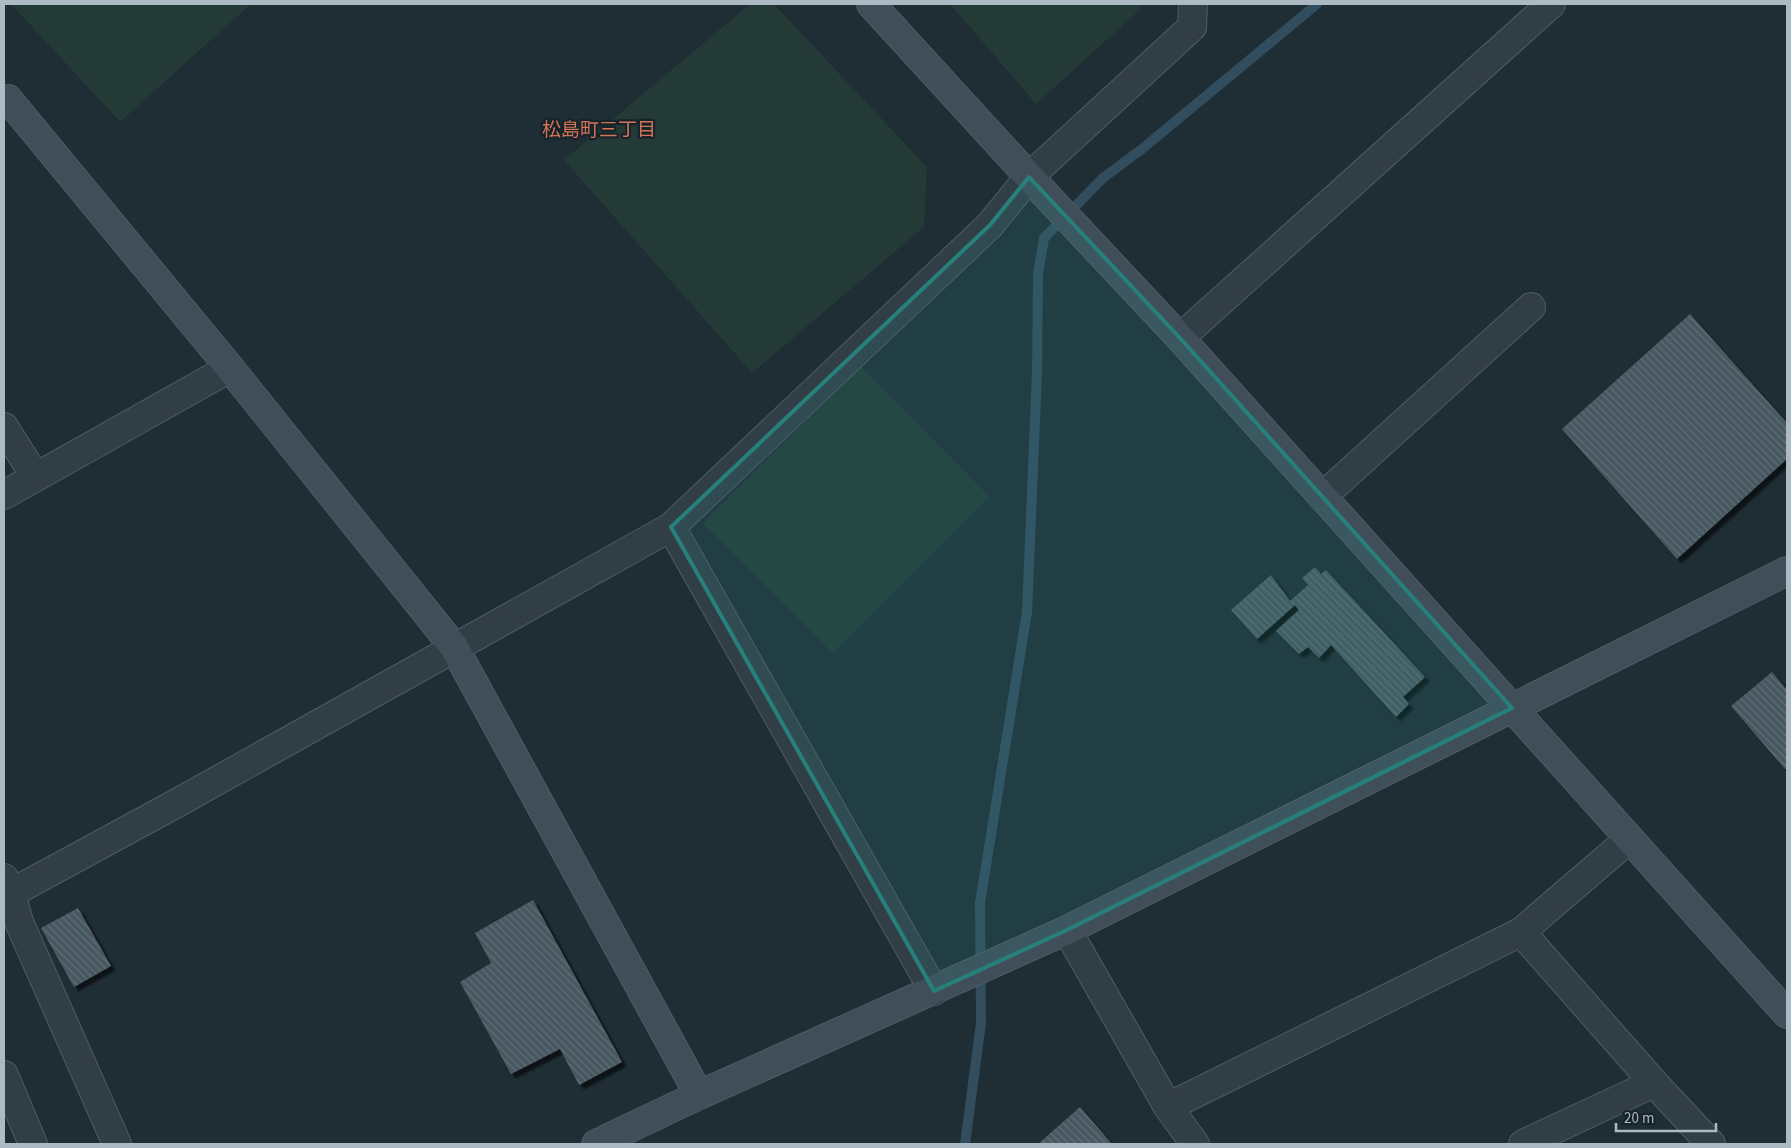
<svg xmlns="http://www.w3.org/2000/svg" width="1791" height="1148" viewBox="0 0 1791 1148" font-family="'Source Sans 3','Noto Sans JP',sans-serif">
	<defs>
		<pattern id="building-back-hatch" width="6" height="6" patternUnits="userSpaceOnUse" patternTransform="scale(1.25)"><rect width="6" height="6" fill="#475861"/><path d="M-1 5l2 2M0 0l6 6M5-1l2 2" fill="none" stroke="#5f6e76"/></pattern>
		<filter id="shadow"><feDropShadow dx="4.5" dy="4.5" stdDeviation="1" flood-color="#0009"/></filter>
	</defs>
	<rect width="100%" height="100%" fill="#1f2d35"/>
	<path fill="#243a36" d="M11,4h240l-131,118z
		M750,4h24l153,163 -3,60 -172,146 -188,-213z
		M950,4h187l4,5 -105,95z
		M861,366l129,131 -157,157 -130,-131z"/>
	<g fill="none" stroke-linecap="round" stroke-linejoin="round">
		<path stroke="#324d5d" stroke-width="10" d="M965,1144l16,-121 -1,-120 47,-291 10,-240 1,-98 6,-36 59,-60 39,-29 175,-145"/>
	</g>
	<path fill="url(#building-back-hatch)" filter="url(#shadow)" d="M1690,314l97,109v36l-110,100 -115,-130z
		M1315,567l6,7 5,-4 99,107 -22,20 6,7 -13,13 -65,-72 -12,13 -11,-11 -9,7 -23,-23 23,-21 -4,-5 -38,34 -26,-29 40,-35 19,26 18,-16 -6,-7z
		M1772,672l15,18v78l-2,1 -54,-63z
		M533,900l89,162 -43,23 -19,-36 -49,25 -51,-92 31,-19 -16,-30z
		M78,908l33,58 -37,21 -33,-59z
		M1080,1107l32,37h-74z"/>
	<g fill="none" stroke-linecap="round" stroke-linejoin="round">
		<defs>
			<path id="street" d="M1180,338l371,-334
				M4,427l31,49
				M4,495l226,-127
				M1322,497l209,-190
				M671,527l263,464
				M4,878l7,15 8,29 98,222
				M4,897l173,-94 494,-276 319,-302 39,-48 163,-150 1,-23
				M1067,930l101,177 27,37
				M1521,932l133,151 57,61
				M4,1075l29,69
				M1168,1107l353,-175 108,-93
				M1523,1144l131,-61"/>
			<path id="secondary" d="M871,4l173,189 136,145 607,676
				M4,101l4,-2 222,269 224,279 245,448
				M596,1144l103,-49 368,-165 720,-359"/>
		</defs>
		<use href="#street" stroke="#505c64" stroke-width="30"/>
		<use href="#secondary" stroke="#505c64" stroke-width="30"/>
		<use href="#street" stroke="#323e46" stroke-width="28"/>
		<use href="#secondary" stroke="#404e59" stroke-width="28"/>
	</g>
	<path fill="#27807b" fill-opacity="0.2" stroke="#27807b" stroke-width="4" stroke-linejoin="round" d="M1029,177l151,161 332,370 -445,222 -133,61 -263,-464 319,-302z"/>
	<g text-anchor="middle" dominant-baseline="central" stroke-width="4.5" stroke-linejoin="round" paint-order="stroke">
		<g font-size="19" fill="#d27458" stroke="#18232a">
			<text x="599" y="130">松島町三丁目</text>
		</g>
	</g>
	<rect width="1791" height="1148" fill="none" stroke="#acbac3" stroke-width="10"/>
	<path d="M1616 1123v8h100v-8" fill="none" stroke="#acbac3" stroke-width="2.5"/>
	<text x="1624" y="1123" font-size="15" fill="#acbac3" stroke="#18232a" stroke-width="4" paint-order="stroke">20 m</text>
</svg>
